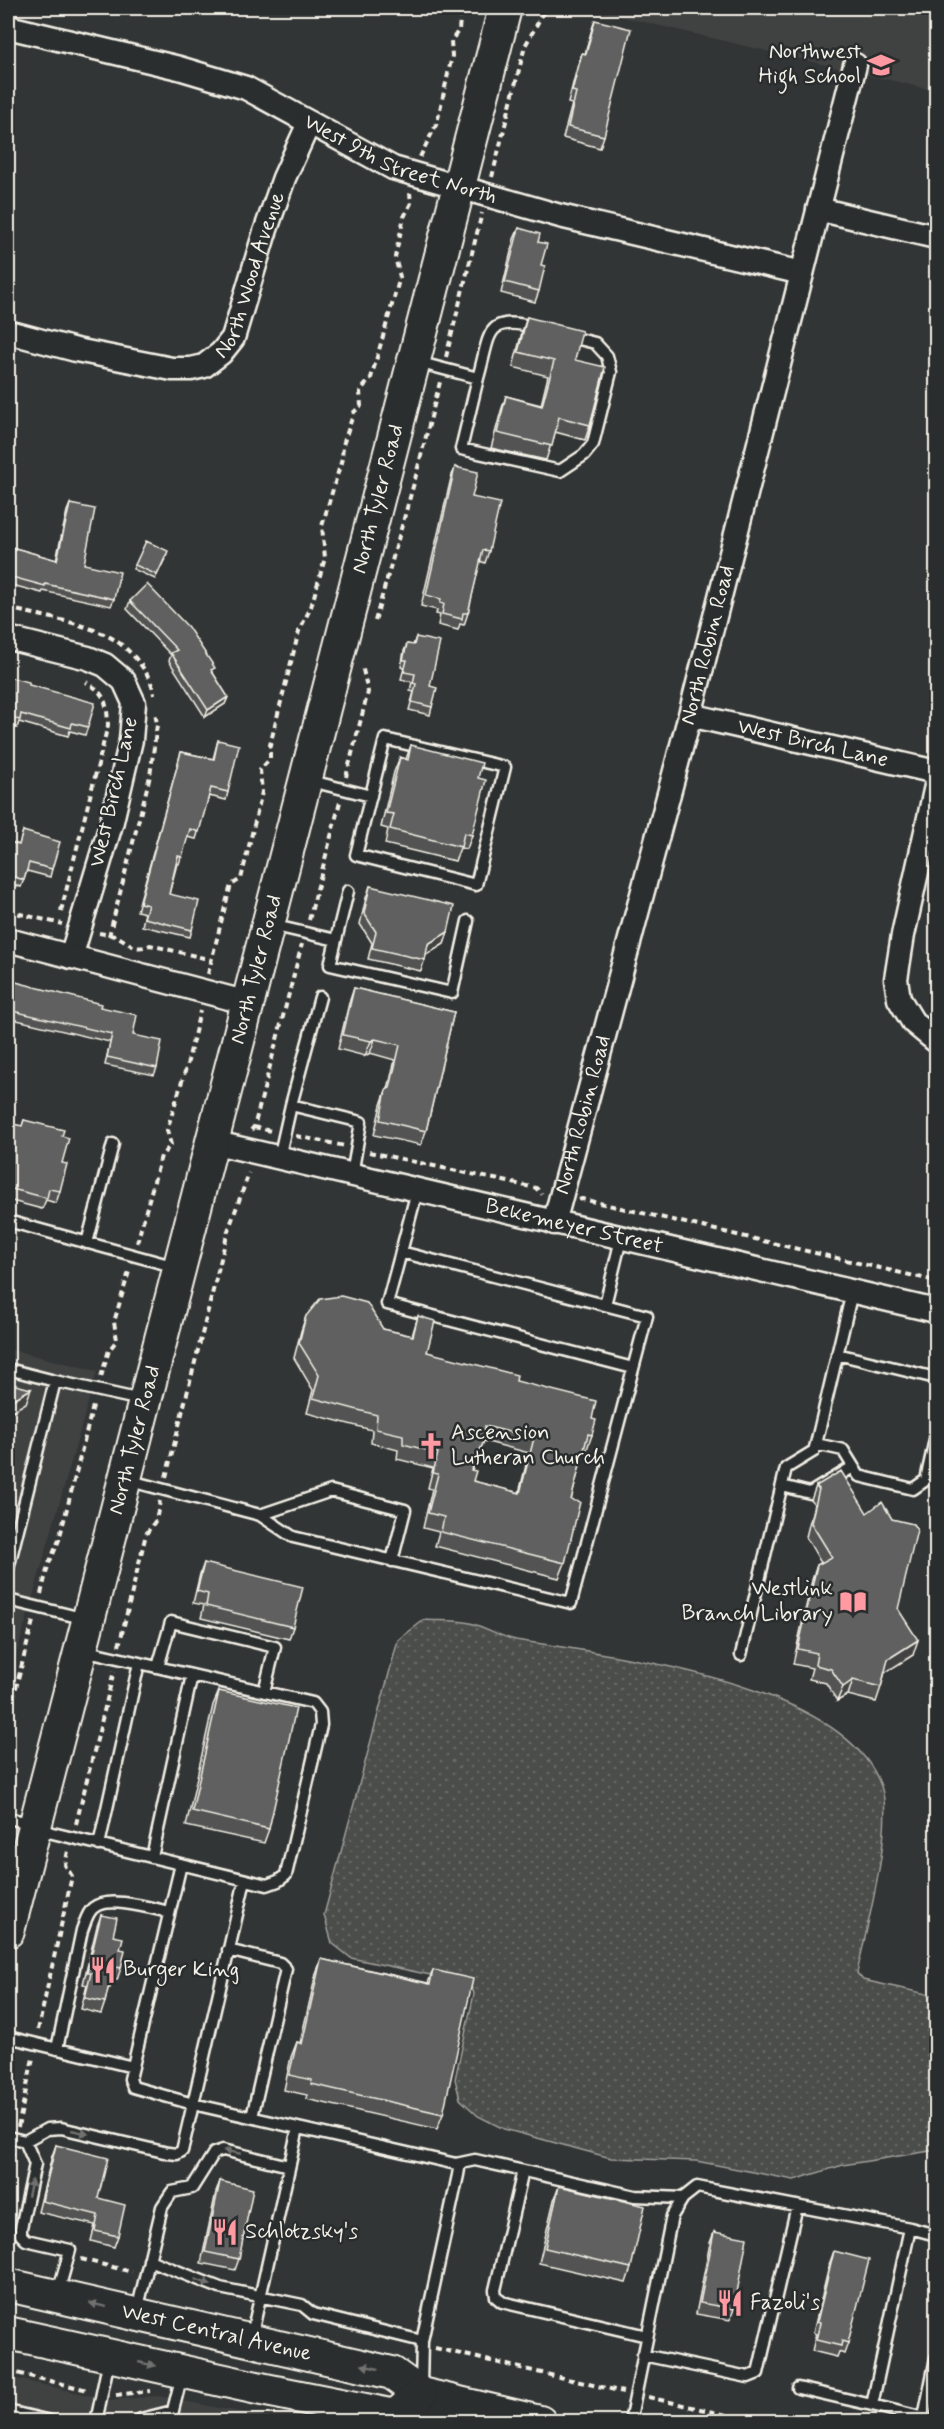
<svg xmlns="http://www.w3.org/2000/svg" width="944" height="2429" viewBox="0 0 944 2429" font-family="Mynerve,sans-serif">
	<defs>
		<pattern id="grass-dots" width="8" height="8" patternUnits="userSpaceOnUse" patternTransform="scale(1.5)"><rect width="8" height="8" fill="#4b4d4c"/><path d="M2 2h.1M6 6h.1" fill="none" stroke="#666766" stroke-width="1.8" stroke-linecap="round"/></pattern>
	</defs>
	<rect width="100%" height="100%" fill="#323535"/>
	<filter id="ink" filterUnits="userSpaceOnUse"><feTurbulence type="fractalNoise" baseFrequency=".0167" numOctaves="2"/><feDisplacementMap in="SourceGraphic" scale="12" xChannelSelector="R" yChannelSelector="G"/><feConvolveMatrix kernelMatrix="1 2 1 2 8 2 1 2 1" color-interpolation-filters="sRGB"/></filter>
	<g filter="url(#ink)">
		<path fill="#404242" d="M585,8h351v83l-220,-52z
			M8,1349l89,22 -89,313z
			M8,2377l102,23 48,-4 127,25 -277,1z"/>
		<path fill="url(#grass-dots)" stroke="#a09f9a" stroke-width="1.5" d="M424,1620c15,1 32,0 46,3 16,4 30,14 46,17 96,15 328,42 365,146 14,38 -15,144 -24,187l6,7 73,16v154l-93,15 -49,15 -98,-19 -85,-3 -107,-29 -26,-13 -18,-17 -5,-20 19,-85c-1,-7 -5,-10 -11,-12l-112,-24 -19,-15 -8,-28 74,-275z"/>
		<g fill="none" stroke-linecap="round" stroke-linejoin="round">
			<defs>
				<path id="lane" d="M417,362l61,16c13,-45 6,-64 60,-50
					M478,378l-17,71 99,22 24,-16 9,-11 18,-72 -4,-16 -12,-13 -28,-7
					M385,739l120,28 -29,118 -120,-30z
					M307,780l64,16
					M271,925l65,15 -6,25 122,28 16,-72
					M336,940l12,-49
					M320,997l-29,108 70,17 -9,53
					M279,1158l12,-53
					M8,1221l168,46
					M87,1243l26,-99
					M401,1252l-14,52 246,64
					M852,1292l-36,152 27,6 16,26 54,13 13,-9 10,-45
					M605,1305l16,-66
					M837,1354l99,24
					M8,1369l47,12
					M127,1480l133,35 33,22 278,66 76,-287 -246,-64 16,-61
					M782,1486l28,7 43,-26
					M260,1515l71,-24 74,19 -13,51
					M8,1569l47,-188 86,19
					M8,1600l78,19
					M741,1655l45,-187 28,-17 2,-7
					M158,1667l13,-45 104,25 -11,45
					M8,1818l25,6
					M36,1829l231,56 11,-4 8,-6 35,-150 -1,-13 -7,-9 -230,-53
					M99,1845l40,-182
					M152,1857l40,-182
					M181,1864l-51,215 3,8 60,17 52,-224
					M228,1950l52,13 6,6 -34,148
					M8,2037l125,30
					M57,2049l25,-119c3,-7 5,-17 11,-22 14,-13 58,0 76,4
					M8,2137l17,4 22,-12 14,-1 107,25 9,1 5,-3 11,-47 263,60 3,5 -1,6 -36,166 -1,47
					M25,2141l10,23 -14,64v7l5,5 44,10 -12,43
					M456,2164l19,-4 160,36 48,2
					M523,2171l-28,119 1,7 6,5 145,34
					M149,2260l71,28 82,17 11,9 109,27
					M137,2311l25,-104 10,-15 20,-4 22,-35 9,-3 66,16
					M251,2338l47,-210
					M643,2355l105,22 10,-4 39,-167
					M798,2388l74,17
					M8,2411l46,11
					M924,2418l-52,-13 38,-177 26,7
					M96,2422l13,-63
					M138,2422l3,-3 32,-8
					M170,2422l12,-47
					M630,2422l42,-206 11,-18 14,-11 213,41
					M923,2422l13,-64"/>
				<g id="street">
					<path id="s1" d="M8,27l171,41 67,20 147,80 167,48 242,57"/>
					<path d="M818,209l118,28"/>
					<path id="s2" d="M8,332l68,18 96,19h19l13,-3 17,-13 12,-15 31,-103 20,-57 25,-55"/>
					<path d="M8,638l80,20 17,7 19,16 10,22 -3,37 -19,81 -41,136"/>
					<path id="s3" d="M690,715l246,57"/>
					<path d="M936,786l-33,149 -7,44 3,20 14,23 23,19"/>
					<path d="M8,940l240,63"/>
					<path id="s4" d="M212,1142l724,169"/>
					<path id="s5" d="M554,1223l136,-508 165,-650"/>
					<path d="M418,2422l3,-28"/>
				</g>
				<g id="secondary">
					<path id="s6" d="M8,1931l497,-1923"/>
					<path id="s7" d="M8,2285l384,88 29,21 119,28"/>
					<path d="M8,2333l258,57 129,26 26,-22"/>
				</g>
			</defs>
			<use href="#lane" stroke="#f4f1e8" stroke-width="15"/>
			<use href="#street" stroke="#f4f1e8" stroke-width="27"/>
			<use href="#secondary" stroke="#f4f1e8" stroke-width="36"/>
			<path stroke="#f4f1e8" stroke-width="4" stroke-dasharray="6 4.5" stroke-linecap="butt" d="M420,157l17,-34 15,-67 -1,-15 8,-11 2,-22
				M492,177l33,-131 21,-38
				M446,357l36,-144
				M8,608c31,8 69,13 98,27 21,10 46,37 48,60
				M375,621l39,-138 26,-101
				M346,777l22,-85 -6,-27
				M8,911l54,13
				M61,911l47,-186c-1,-21 -2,-32 -22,-43
				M309,920l31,-118
				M99,933c6,1 14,2 19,4 12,6 16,15 32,8l62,15
				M109,936l41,-160 7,-51 -2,-14
				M208,974l19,-75 4,-14 10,-6 21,-87 -2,-22 10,-11v-14l29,-114 12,-24 14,-49 -3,-32 20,-67 1,-14 11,-33 7,-6 -1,-15 11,-13 29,-101 -5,-20 9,-40 7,-14 -1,-10
				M254,1127l17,4
				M251,1130l3,-3 48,-183
				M296,1136l49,10
				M369,1152l167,36 6,6
				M579,1200l3,-1 354,82
				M137,1243l24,-87 10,-11 -4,-15 20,-65 13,-54
				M101,1377l8,-27 8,-10 -3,-18 16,-54
				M166,1477l62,-246 21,-58
				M41,1594l7,-28 11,-26 35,-138
				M119,1646l27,-112 10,-14 4,-19
				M8,1719l25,-98
				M76,1824l38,-153
				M38,2030l34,-154 -7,-11 3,-14
				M18,2127l15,-69
				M8,2175l5,-23
				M81,2259l51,13
				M435,2348l188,44
				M8,2371l80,19
				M116,2395l34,-4
				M648,2397l109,25"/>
			<use href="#lane" stroke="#2a2d2e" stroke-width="10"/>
			<use href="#street" stroke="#2a2d2e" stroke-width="22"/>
			<use href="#secondary" stroke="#2a2d2e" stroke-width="32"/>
		</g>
		<path fill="#525352" stroke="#f4f1e8" stroke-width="1.5" fill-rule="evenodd" d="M595,20l9,116 -4,12 -37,-10 9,-34 -4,-1 10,-39 4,-11 3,1 6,-22z
			M519,228l19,14 3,23 -2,26 -4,11 -34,-9 13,-54z
			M527,317l48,43 15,65 -5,15 -30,-8 -9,28 -55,-12 10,-37 5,-15 35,9 7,-29 -35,-9 9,-35z
			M455,467l17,30 17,54 -4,12 -5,-2 -12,52 -4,12 -4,-1 -2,6 -20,-5 2,-10 -4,-1 1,-4 -16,-4 30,-128z
			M70,504l14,60 30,35 -3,7 -68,-15 -1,2 -34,-9v-38l48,14 11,-49z
			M167,555l-12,24 -22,-10 2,-4z
			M130,601l83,72 15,24 -3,7 -20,13 -36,-56 2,-6 -44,-46z
			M416,637l14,49 2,21 -2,8 -21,-5 5,-18 -4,-1 2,-9 -11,-3 3,-11 -3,-1 3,-16 3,-7 6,1z
			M8,677l21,8 59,42 -3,8 -15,-4 -2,5 -49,-14 -2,6 -9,-3z
			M218,740l10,52 -2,8 -17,-4 -13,43 -9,-2 -8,27h-2l-8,30 23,36 -2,7 -48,-11 3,-13 -8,-2 44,-159 32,7z
			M411,745l67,33 -6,57 -5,14 -7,-1 -5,13 -70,-17 3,-15 -7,-2 13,-55 6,-15 6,2z
			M23,831l29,38 -2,8 -23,-6 -6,16 -13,-3v-36l2,-6 9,3z
			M370,886l78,46 -4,12 -18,11 -5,16 -53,-12 4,-16 -12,-19 6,-26z
			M8,980l92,27 33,28 24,33 -3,7 -49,-10 5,-23 -102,-24z
			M354,988l100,24 -28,119 -5,14 -47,-10 7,-30 5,-15 2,-1 7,-29 -25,-7 -5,3 -27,-7 11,-46z
			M24,1120l38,16v27l-2,28 -4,12 -10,-3 -4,9 -34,-9v-76l14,2z
			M306,1316l77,13 29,7 6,-20 9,36 89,29 76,38v16l-5,14h-3l-13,51 -6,63 -6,15 -124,-32 4,-14 -16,-4 9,-39 -4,-1 5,-20 -36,-9 1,-9 -27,-7 1,-13 -65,-17 6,-23 -19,-32 7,-27zM484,1441l45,12 -10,40 -46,-12 -1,-11z
			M816,1486l82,123 15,46 -28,17 -4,15 -5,15 -28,-7 -11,6 -11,-18 -17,-4 3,-11 -19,-4 19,-84 5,-15 4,-2 -15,-26 8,-33 -3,-4z
			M204,1563l89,64 -4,12 -88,-21 3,-13 -11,-2 7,-29z
			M219,1691l50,138 -5,14 -78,-17 27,-121z
			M101,1915l19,34 1,19 -4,12 -4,-1 -3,9h-2l-3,14 -4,12 -20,-5 6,-24 -4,-1 14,-58z
			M321,1959l107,24 5,-13 10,144 -6,15 -131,-30 1,-4 -23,-5 7,-33 6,-15 3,1 16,-69z
			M56,2145l42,53 20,38 -4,11 -23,-6 4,-16 -57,-13 14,-56z
			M220,2181l19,78 -4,11 -34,-7 15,-71z
			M559,2186l72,82 -5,15 -87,-20 15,-63z
			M714,2232l20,77 -4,11 -34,-6 14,-71z
			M834,2251l14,92 -4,11 -5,-2 -2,5 -25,-6 4,-17 -3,-1 17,-71z"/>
		<path fill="#424342" stroke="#f4f1e8" stroke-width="1.5" d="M228,697l-3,7 -20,13 3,-7z
			M448,932l-4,12 -20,12 4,-12z
			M375,1039l-5,14 -5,3 6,-15z
			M31,1389l-5,14 -18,11 4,-14z
			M918,1640l-5,15 -30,19 5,-15z
			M853,1680l-5,15 -11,6 6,-14z"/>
		<path fill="#5f605f" stroke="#f4f1e8" stroke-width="1.5" fill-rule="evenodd" d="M595,20l36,9 -27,107 -36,-9 8,-35 -4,-1 10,-38 4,1z
			M519,228l21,6 -2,8 9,2 -6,21 4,1 -6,25 -34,-9z
			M527,317l55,14 -7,29 30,7 -15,58 -31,-8 -7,29 -55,-13 9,-37 36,10 12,-45 -36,-9z
			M455,467l23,5 -6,25 28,6 -11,48 -6,-1 -15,63h-5l-1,6 -20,-5 2,-10 -4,-1 1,-4 -15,-4z
			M70,504l25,5 -11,55 36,8 -6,27 -69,-15v2l-37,-10v-30l49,14z
			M146,541l22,10 -11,24 -22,-10z
			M147,584l41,43 27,41 -4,2 17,27 -20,13 -37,-57 6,-3 -47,-49z
			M416,637l24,5 -10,44 7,2 -5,19 -20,-5 4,-18 -3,-1 2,-9 -11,-2 3,-12h-4l4,-16 7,1z
			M8,677l21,5v3l66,18 -7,24 -16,-4 -1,5 -50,-14 -1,6 -12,-3z
			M218,740l21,5 -11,47 -17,-4 -12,44 -9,-3 -8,28 -4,-1 -9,38 30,7 -7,29 -48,-12 4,-13 -8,-2 41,-151 33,7z
			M411,745l71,18 -4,15 8,2 -14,55 -8,-2 -3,14 -71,-18 4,-15 -8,-1 14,-56 8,3z
			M23,831l37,11 -8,27 -23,-6 -5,17 -16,-5v-25l2,-8 9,3z
			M370,886l84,20 -6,26 -20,12 -3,16 -53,-12 4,-16 -12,-19z
			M8,980l93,24 -1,3 37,8 -4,20 29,6 -5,27 -50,-11 5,-23 -104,-24z
			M354,988l100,24 -28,119 -46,-11 6,-30 4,-2 10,-43 -25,-6 -4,2 -28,-6z
			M24,1120l40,10 -2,6 7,2 -7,25 5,1 -7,27 -11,-2 -2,9 -39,-10 1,-10h-1v-55l14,3z
			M341,1296l26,7 16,26 30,7 5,-20 17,5 -8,31 90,23 -1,6 80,20 -4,18 4,1 -4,15 -4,-1 -17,66 9,2 -15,61 -124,-31 3,-15 -16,-4 10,-39 -5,-1 5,-20 -35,-9v-9l-27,-6 1,-14 -64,-17 6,-23 -20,-32 7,-27 14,-17zM485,1426l49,12 -14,55 -47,-12 3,-10 -5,-1 13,-29z
			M8,1383l23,6 -19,11 -4,16z
			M841,1471l26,42 15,-11 10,17 21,5 4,6 -19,79 20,31 -30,19 -7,28 -28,-7 -10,7 -12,-18 -16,-4 2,-12 -19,-4 19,-84 15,-8 -21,-34 8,-34 -3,-3z
			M204,1563l99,24 -10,40 -87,-21 2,-12 -11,-3z
			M219,1691l77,17 -27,121 -77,-18z
			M101,1915l16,3 -4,18 10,2 -3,11 5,1 -4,18 -5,-1 -2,10 -3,-1 -6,26 -20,-4 6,-25h-4z
			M321,1959l109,25 3,-14 40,9 -30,135 -132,-30 1,-4 -23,-5 8,-33 5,2z
			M56,2145l52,13 -10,40 27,7 -7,31 -23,-5 3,-16 -56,-14z
			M220,2181l33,8 -14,70 -34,-7z
			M559,2186l86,20 -14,62 -86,-20z
			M714,2232l33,6 -13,71 -34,-6z
			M834,2251l35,9 -21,83 -6,-2 -1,5 -25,-6 4,-17 -3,-1z"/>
		<defs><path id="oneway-solid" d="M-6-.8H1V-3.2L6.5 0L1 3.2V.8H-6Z" transform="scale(1.5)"/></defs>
		<g fill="#71726f">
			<use href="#oneway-solid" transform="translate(80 2132) rotate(13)"/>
			<use href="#oneway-solid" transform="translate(232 2152) rotate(-169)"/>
			<use href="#oneway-solid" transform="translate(30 2188) rotate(-77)"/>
			<use href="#oneway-solid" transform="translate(203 2282) rotate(21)"/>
			<use href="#oneway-solid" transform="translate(98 2305) rotate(-167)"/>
			<use href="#oneway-solid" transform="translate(147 2364) rotate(13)"/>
			<use href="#oneway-solid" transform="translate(370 2367) rotate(-167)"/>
		</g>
	</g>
	<defs>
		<symbol id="school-bare" viewBox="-9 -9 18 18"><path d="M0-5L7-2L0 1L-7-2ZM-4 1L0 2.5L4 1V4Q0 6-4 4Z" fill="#ff9aa2" stroke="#2a2d2e" stroke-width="2.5" paint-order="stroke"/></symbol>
		<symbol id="church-bare" viewBox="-9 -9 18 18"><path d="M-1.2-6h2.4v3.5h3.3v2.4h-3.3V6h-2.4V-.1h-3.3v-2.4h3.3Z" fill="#ff9aa2" stroke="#2a2d2e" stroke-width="2.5" paint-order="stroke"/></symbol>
		<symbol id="library-bare" viewBox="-9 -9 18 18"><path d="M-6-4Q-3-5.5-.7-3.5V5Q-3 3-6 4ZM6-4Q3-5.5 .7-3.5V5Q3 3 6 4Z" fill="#ff9aa2" stroke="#2a2d2e" stroke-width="2.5" paint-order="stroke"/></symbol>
		<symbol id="restaurant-bare" viewBox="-9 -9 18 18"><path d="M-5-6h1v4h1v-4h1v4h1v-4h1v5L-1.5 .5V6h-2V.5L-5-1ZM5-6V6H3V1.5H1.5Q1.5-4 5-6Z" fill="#ff9aa2" stroke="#2a2d2e" stroke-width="2.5" paint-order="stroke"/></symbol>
	</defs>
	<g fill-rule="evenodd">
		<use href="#school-bare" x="862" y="46" width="38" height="38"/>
		<use href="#church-bare" x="412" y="1427" width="38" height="38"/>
		<use href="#library-bare" x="834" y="1583" width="38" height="38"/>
		<use href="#restaurant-bare" x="84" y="1951" width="38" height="38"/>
		<use href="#restaurant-bare" x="206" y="2213" width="38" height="38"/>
		<use href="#restaurant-bare" x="711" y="2284" width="38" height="38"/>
	</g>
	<g text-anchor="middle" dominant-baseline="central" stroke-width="5" stroke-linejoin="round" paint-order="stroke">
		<g font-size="22" fill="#f4f1e8" stroke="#2a2d2e" text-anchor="start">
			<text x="861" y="52" text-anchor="end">Northwest<tspan x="861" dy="25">High School</tspan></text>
			<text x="451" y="1433">Ascension<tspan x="451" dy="25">Lutheran Church</tspan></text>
			<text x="833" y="1589" text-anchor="end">Westlink<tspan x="833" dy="25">Branch Library</tspan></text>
			<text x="123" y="1970">Burger King</text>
			<text x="245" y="2232">Schlotzsky's</text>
			<text x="750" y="2303">Fazoli's</text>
		</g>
		<g font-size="22" fill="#f4f1e8" stroke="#2a2d2e">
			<text stroke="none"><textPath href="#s1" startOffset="417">West 9th Street North</textPath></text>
			<text stroke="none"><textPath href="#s2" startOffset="306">North Wood Avenue</textPath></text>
			<text stroke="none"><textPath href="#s6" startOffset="1479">North Tyler Road</textPath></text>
			<text stroke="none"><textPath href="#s5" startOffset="598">North Robin Road</textPath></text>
			<text stroke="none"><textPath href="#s3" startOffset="126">West Birch Lane</textPath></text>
			<text transform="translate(114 792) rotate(-77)">West Birch Lane</text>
			<text stroke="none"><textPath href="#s6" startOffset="993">North Tyler Road</textPath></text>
			<text stroke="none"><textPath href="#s5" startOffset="112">North Robin Road</textPath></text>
			<text stroke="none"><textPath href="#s4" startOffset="372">Bekemeyer Street</textPath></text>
			<text stroke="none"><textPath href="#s6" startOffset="507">North Tyler Road</textPath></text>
			<text stroke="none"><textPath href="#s7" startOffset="214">West Central Avenue</textPath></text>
		</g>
	</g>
	<rect width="944" height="2429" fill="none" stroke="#2a2d2e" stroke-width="30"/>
	<rect x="15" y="15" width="914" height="2399" fill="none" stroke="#f4f1e8" stroke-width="2" filter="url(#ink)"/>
</svg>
